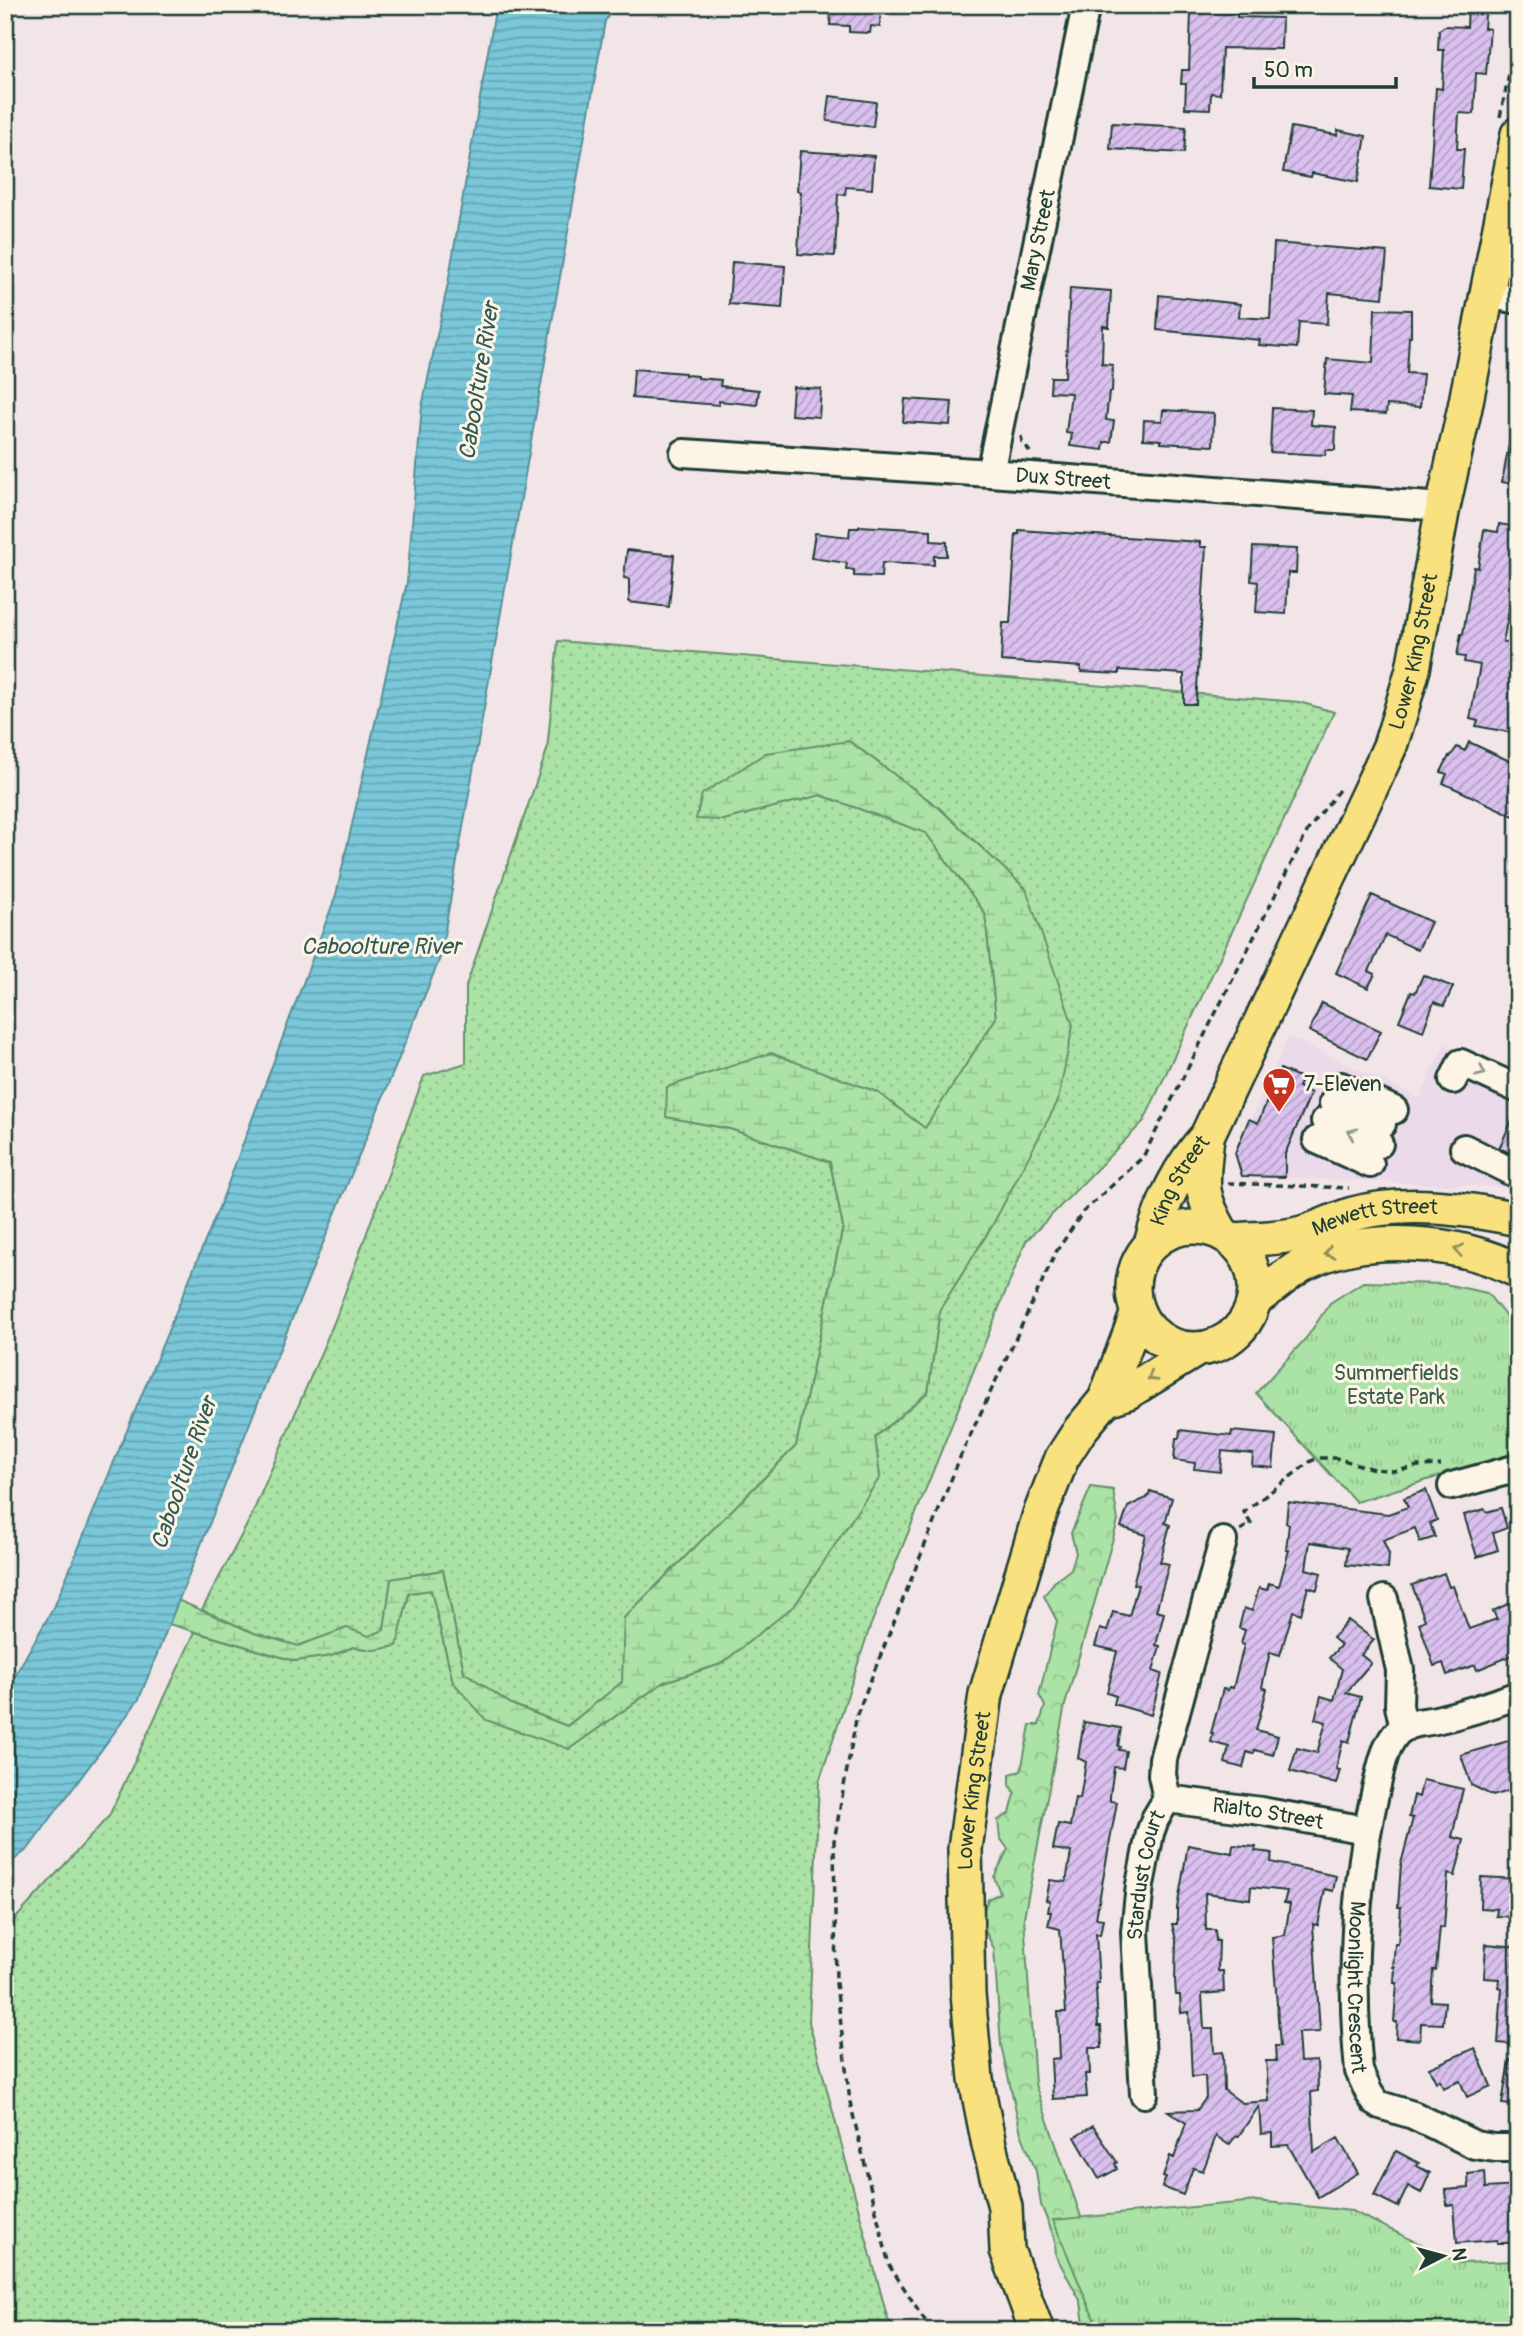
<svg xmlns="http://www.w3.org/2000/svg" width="1523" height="2336" viewBox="0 0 1523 2336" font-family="Pangolin,sans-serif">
	<defs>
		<pattern id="grass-dots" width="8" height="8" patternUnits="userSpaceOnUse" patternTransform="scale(1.75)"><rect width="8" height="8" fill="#abe2a5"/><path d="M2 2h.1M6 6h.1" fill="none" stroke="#93c38f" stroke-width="1.8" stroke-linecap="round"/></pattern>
		<pattern id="forest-crowns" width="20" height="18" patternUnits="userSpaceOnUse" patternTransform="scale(1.75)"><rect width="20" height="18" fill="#abe2a5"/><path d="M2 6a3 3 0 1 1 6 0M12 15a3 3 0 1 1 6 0" fill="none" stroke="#93c38f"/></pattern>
		<pattern id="wetland-marsh" width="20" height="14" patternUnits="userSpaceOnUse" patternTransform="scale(1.75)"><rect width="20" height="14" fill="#abe2a5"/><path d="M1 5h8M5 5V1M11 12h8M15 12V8" fill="none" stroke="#93c38f"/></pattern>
		<pattern id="park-tufts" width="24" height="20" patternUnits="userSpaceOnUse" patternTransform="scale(1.75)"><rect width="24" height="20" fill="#abe2a5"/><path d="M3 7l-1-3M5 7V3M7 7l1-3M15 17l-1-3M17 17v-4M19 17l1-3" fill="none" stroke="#93c38f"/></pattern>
		<pattern id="water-rules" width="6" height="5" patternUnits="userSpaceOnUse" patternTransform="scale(1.75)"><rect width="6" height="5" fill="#7ac7d9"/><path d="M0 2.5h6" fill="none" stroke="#63a3b1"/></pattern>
		<pattern id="building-hatch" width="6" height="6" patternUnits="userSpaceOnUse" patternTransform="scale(1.75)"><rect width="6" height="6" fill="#dac0ee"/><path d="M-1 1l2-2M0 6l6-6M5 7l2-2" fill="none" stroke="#b09dc2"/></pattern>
	</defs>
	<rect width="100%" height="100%" fill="#f2e5e8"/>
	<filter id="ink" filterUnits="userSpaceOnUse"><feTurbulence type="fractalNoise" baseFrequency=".0143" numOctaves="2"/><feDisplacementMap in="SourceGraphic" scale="14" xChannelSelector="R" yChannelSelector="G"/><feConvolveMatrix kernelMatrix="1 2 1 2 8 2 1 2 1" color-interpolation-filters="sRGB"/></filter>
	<g filter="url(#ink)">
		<path fill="#ebdaea" d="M1288,1037l132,61 24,-54 74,35v109l-276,-12 -7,-23z"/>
		<path fill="url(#grass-dots)" stroke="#65906c" stroke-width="2" d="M558,641l741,61 35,10 -190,409 -118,120 -156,386 -51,155 -10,240 79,298 11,11h-894v-401l104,-114 86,-184 100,29 36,-5 23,-9 20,3 23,-4 12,-53 22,-3 22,92 116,67 95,-67 57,-18 122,-133 37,-54 -5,-40 53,-45 12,-83 52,-83 34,-337 -88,-82 -89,-66 -126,79 98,-25 105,38 59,80 11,105 -71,111 -48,-37 -211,25 64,12 100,33 13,65 -47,219 -172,172 -1,64 -56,44 -56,-22 -47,-32 -21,-102 -52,9 -7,51 -15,7 -22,-9 -49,18 -44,-13 -52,-23 49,-93 84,-197 89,-244 42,-13v-77l81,-236z"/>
		<path fill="url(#forest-crowns)" stroke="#65906c" stroke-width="2" d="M1091,1487l22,3 5,31 -53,184 -41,212 11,167 46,133v10l73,104h-69l-4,-29 -25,-46 -1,-17 -14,-34 -5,-34 -15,-38 -20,-88 -7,-96 -14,-29 8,-21 12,-6 -6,-16 14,-28 -8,-11 -2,-18 12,-7 5,-19 -5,-9v-11l11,-3 9,-46h9l6,-19 -6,-11 18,-74 -13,-25 10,-14 17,-13 5,-16 -5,-20z"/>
		<path fill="url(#wetland-marsh)" stroke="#65906c" stroke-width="2" d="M849,741l89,66 88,82 47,136 -15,76 -66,125 -52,83 -12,83 -53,45 5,40 -85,128 -74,59 -57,18 -95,67 -83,-29 -33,-38 -22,-92 -22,3 -12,53 -23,4 -21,-3 -22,9 -36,5 -126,-37 9,-24 76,33 44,13 49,-18 22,8 15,-6 7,-51 52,-9 21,102 47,32 56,22 55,-44 2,-64 172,-172 47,-219 -13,-65 -100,-33 -64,-12 1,-30 104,-34 106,39 48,36 71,-110 -11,-105 -59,-80 -105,-38 -98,25 -27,-1 6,-25 64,-41z"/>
		<path fill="url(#park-tufts)" stroke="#65906c" stroke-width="2" d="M1363,1282l82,2 42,9 31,39v120l-162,50 -100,-109 51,-56 23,-34z
			M1257,2201l95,10 108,52 58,-2v70h-419l-46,-111z"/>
		<path fill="url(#water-rules)" stroke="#569097" stroke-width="2" d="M496,5h120l-11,16 -165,937 -162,395 -139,346 -111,150 -23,18v-174l50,-88 165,-400 116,-310 71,-313 15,-175 26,-124z"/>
		<path fill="url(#building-hatch)" stroke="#1f3d34" stroke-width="2" fill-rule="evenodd" d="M831,5l50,1 -1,21 -9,-1 -1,7 -21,-1v-6l-19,-1z
			M1468,5h18l-2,23 6,1 -4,45 -10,-1 -2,41 -15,-1 -2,36h7l-3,40 -32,-3 7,-98 6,1 2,-39h-6l1,-20 6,-4 22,1z
			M1191,12l46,1v4l45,1 -1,31 -59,-1 -2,46 -9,-1 -1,16 -25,-1 1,-24h-5l1,-14h7z
			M830,96l46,6 -3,25 -46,-6z
			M1112,123l74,4 -2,26 -74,-4z
			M1291,127l46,8 1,-5 28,6 -8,46 -46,-9 -1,4 -28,-5z
			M800,151l74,5 -2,33 -26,-2 -1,8 -7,-1 -3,62 -37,-2 3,-62 -4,-1z
			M1274,243l113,9 -4,46 -54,-5 -2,31 -28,-2 -2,26 -38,-3 1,-5 -103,-10 2,-35 81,9 -1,13 31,2z
			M732,262l53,4 -3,42 -53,-4z
			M1070,288l41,3 -2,36 -6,-1 -1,38 11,1 -1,27h-3l-3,28 8,1 -3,21h-7l-1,8 -33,-4 2,-12 -6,-1 5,-40 -21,-1 1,-15h14z
			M1375,309l36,1v27h-2l-2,36 16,1 -3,33 -33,-2 -1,9 -36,-2 2,-16 -28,-2 3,-35 46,4z
			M634,369l51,4v2l13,1v2l23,2 -1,6 39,4 -2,15 -38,-4v4l-87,-7z
			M793,387l28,2 -2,28 -28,-2z
			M905,399l47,3 -2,23 -47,-3z
			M1272,408l40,2 -1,15 25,2 -1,23h-9l-1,5 -55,-3z
			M1163,410l51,3 -1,33 -52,-3v-3l-18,-1 1,-19 18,1z
			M1510,439h8v46l-16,-3z
			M1499,524l19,3v38l-15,77 15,3v30l-4,20h4v19h-2l-3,19 -37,-7 2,-5 -8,-2 10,-54 -16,-3 1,-5 -8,-1 4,-22h2l11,-67 4,1 6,-38 14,2z
			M859,526l72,4v11l16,1v14h-13v9l-52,-2 -1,14 -27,-1v-6l-8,-1 1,-6 -36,-5 4,-25 34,4 1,-9h9z
			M1019,530l181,12v5h6l-10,157h-12v-30l-65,-4v4l-38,-2v-5l-80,-6 2,-38h7l6,-89h3z
			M1253,547l44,2 -1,24h-8l-2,41 -30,-2 2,-30 -7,-1z
			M627,550l47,5 -5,52 -40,-5v-23l-5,-1z
			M1469,742l49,23v53l-75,-35 4,-9 -6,-2 8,-16 1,1 7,-10 8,4z
			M1372,895l59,27 -13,28 -32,-15 -17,36 6,3 -7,14 -32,-15z
			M1423,975l30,12 -9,19 -10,-4 -11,29 -24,-10 12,-29 4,1z
			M1322,1003l59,28 -14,28 -58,-28z
			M1280,1069l22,9 -4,9 13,6 -26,61v23l-43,-1 -7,-23 14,-34 9,4z
			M1518,1108v49l-19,-9z
			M1180,1430l51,6 1,-5 44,4 -3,33 -21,-2 1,-12 -31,-3 -2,21 -26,-3 1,-6 -21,-3 2,-22h3z
			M1426,1490l11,30 -7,3 5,14 -15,5 -5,-14 -32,12 6,14 -1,15 -42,-4 2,-17 -38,-6 -4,27 15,4 -4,17 -9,-3 -7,27 -8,-3 -13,44 -10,-3 -8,35 5,2 -11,41 22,6 -5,19 -18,-5 -2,4 -6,-2 -4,16 -18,-5 4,-16 -18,-5 2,-9h-2l12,-44 5,1 1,-3 4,1 11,-43 -3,-1 4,-14 -6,-2 5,-20 8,3 7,-23 8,2 2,-7 10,3 10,-36h-3l3,-26 -3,-1 2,-21 100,12 20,-7 -4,-9z
			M1150,1491l22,7 -7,25 5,2 -10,37 9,2 -13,47 8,2 -8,32 4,1 -7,25 9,3 -11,41 -37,-11 2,-8 -9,-3 10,-42 -22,-5 5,-17 7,2 6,-19 16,4 9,-31 -5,-1 13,-49 -25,-8 7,-20 20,-10z
			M1501,1508l6,20 -14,5 5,17 -21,7 -13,-42 21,-6 1,3z
			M1444,1573l5,14 4,-1 16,43 28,-10 -4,-8 25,-12v54l-41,17 -2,-5 -28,10 -4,-12 -9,3 -15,-43 6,-3 -13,-35z
			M1348,1620l26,20 -13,15 10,8 -25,30 15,4 -12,45 -6,-2 -7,29 4,1 -4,14 -46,-13 7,-23 20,5 9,-31 -11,-3 6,-23 13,4 8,-31 -13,-11 12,-13 -8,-7z
			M1084,1722l37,6 -3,18 2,1 -1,3 7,1 -3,17 -9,-1 -4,29v5l7,1 -21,116 7,1 -3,16 -4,-1 3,49h-3l1,7h-1l2,36h3l1,22h-13l1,26h-5l2,23 -34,2 -2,-40 9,-1 -2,-46h8l-6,-83 -12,-3 3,-14h-3l2,-11 -4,-1 4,-20 16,2 5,-30 -18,-3 5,-25 12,2 5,-28 5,1 6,-37 -8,-4z
			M1518,1738v50l-25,8 -22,-11 -10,-30z
			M1423,1780l40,9 -11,48 12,3 -9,36 -7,-2 -4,54 -4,-1 -4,43h-3l-2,31 14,1 -2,22 -22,-1 -1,17 -24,-2 1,-16h-3l3,-39h-3l1,-16h-2l2,-23h3l3,-37h-3l3,-43 12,-46 -4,-1 5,-22 5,2z
			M1188,1845l44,8 1,-8 23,2 -1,4 17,2 -1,9 65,14 -3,15 -8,-2 -7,36 -5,-1 7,108 -22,1 2,29 17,-1 1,30 -7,1 3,60 24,-14 20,35 -40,24 -30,-52 -16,1v-13l-11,1 -2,-28 -21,31 -2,-1 -7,9 -13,-9 -13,35 -10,-3 -10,27 -21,-8 4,-9 -3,-1 7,-21 4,2 12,-35 -18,-12 29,-1 9,-12 -1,-22 -13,1 -3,-65 -8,1 -1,-18h-4l-1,-15 1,-40 -4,-16h5v-16zM1251,1887l36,4 -3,12 6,1 -5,31 -13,2 8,109h-5l1,15h-10l3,40 -27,2 -18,-13 -1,-38 -9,1 -1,-24h-9l-2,-35 22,-2 -1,-21h-5l1,-30h-3l-1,-11h-9l-1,-37 45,6z
			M1481,1877l37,2v38l-22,-1 1,-7 -17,-1z
			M1486,1944l32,3v98l-20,-2 4,-55 -3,-1 1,-8 -16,-1z
			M1475,2048l16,38 -24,11 -7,-16 -17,7 -3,-8 -4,2 -7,-14z
			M1509,2060l9,1v45l-16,-2z
			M1093,2126l24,36 -2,2 2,5 -18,10 -24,-42z
			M1396,2151l23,12 -2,3 13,7 -9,20 -13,-7 -10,21 -24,-12z
			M1485,2172l1,16 32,-2v57h-21v-3l-40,3 -3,-38 -7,1 -1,-16 23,-2 -1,-14z"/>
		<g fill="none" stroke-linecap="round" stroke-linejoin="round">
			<defs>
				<g id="minor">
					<path d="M1487,294l31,6"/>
					<path id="s1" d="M684,453l306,20 453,34"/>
					<path id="s2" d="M990,473l96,-468"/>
					<path d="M1453,1080l8,-17 57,26"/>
					<path d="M1341,1086l53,24"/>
					<path d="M1333,1103l49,21"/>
					<path d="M1325,1121l54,23"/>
					<path d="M1317,1140l53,24"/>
					<path d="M1464,1148l54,27"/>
					<path d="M1452,1486l66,-18"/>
					<path d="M1384,1599l16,71 -1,36 5,22"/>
					<path id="s3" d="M1518,1695c-27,10 -55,19 -82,25 -13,3 -25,2 -36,10 -16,14 -19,39 -24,59 -21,91 -26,189 -17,282l10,22 6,9 5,3 33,10 62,30 20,3h23"/>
					<path id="s4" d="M1167,1799l94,12 105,19"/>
					<path id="s5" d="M1144,2094l-9,-162 5,-47 10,-52 5,-14 12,-20 -5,-24 1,-16 60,-218"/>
				</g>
				<g id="major">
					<path d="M1207,1136c-4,46 -10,54 14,96"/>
					<circle cx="1194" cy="1288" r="61"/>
					<path id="s6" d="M1233,1240c23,-2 47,-1 69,-7 18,-5 34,-14 51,-19 53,-14 111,-6 165,5"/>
					<path id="s7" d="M1151,1244c10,-39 29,-78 56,-108l167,-355 16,-35 10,-32 13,-45 30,-162 22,-100 53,-273"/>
					<path d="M1255,1299c19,-11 33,-28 53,-37 59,-29 152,-22 210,9"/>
					<path d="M1105,1400l23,-8 68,-42"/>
					<path id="s8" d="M1037,2331l-30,-81 -2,-43 -16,-62 -13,-66 -8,-85 -3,-145 21,-155 54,-180 22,-56 18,-28 25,-30 33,-88"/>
				</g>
			</defs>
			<use href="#minor" stroke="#1f3d34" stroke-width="32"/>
			<use href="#major" stroke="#1f3d34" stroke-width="38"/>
			<path stroke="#1f3d34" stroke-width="3.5" stroke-dasharray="7 5" stroke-linecap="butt" d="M1500,117l18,-85
				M1021,436l1,6 9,11
				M1228,1183l121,5
				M1240,1530l11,-6 -7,-12 67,-51 8,-3h17l38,11 23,2 21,-5 23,-1
				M932,2331l-43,-66 -39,-163 -14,-119 -2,-142 23,-127 104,-259 95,-203 27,-40 60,-55 165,-327 34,-44"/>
			<use href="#minor" stroke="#fcf5e5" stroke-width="26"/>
			<use href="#major" stroke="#fae180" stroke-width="33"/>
		</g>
		<defs><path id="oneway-chevron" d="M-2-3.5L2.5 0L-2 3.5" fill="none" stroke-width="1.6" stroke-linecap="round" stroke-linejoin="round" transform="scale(1.75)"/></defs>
		<g stroke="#8e998c">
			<use href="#oneway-chevron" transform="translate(1481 1072) rotate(25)"/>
			<use href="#oneway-chevron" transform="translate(1352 1133) rotate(-157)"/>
		</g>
		<g stroke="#8c8f5a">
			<use href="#oneway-chevron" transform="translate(1459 1250) rotate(-169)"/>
			<use href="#oneway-chevron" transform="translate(1329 1253) rotate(161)"/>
			<use href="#oneway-chevron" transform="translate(1152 1377) rotate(148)"/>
		</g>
	</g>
	<defs>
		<symbol id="supermarket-pin" viewBox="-11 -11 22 30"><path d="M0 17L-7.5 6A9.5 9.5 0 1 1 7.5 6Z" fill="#c8321e" stroke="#fcf5e5"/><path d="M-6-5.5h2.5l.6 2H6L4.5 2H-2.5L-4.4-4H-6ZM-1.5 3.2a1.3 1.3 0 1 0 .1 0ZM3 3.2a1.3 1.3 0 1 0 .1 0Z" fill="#fff"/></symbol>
	</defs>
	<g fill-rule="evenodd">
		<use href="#supermarket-pin" x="1260" y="1065" width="38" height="52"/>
	</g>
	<g text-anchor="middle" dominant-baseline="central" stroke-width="6" stroke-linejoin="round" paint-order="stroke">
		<g font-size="21" fill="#1f3d34" stroke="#fcf5e5">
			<text stroke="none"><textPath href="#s2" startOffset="238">Mary Street</textPath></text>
			<text stroke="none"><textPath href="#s1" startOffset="380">Dux Street</textPath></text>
			<text stroke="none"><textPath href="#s7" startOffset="651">Lower King Street</textPath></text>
			<text stroke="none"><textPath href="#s7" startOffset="70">King Street</textPath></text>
			<text stroke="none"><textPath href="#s6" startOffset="145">Mewett Street</textPath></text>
			<text stroke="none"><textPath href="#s8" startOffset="550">Lower King Street</textPath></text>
			<text stroke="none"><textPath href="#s4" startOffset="102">Rialto Street</textPath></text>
			<text stroke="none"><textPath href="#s5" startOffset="220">Stardust Court</textPath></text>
			<text stroke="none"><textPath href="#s3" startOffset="388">Moonlight Crescent</textPath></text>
		</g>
		<g font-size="21" fill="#1f3d34" stroke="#fcf5e5" text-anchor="start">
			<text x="1304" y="1084">7-Eleven</text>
		</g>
		<g font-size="21" fill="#3b5e4b" stroke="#fcf5e5">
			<text x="1396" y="1373">Summerfields<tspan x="1396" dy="24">Estate Park</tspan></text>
		</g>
		<g font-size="23" font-style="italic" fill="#315955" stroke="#fcf5e5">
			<text transform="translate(479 381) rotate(-81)">Caboolture River</text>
			<text x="381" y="946">Caboolture River</text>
			<text transform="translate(184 1473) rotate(-71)">Caboolture River</text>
		</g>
	</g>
	<rect width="1523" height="2336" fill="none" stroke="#fcf5e5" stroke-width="28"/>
	<rect x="14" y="14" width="1495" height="2308" fill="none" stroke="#1f3d34" stroke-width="2.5" filter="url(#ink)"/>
	<g transform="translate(1443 2256) rotate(84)" stroke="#fcf5e5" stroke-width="5" paint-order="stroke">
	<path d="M0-5L12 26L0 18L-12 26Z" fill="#1f3d34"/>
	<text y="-10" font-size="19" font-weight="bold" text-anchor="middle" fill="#1f3d34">N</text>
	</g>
	<path d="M1254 77v10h142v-10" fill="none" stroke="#1f3d34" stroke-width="3.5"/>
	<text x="1264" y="77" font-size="21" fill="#1f3d34" stroke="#fcf5e5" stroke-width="5" paint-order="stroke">50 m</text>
</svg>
